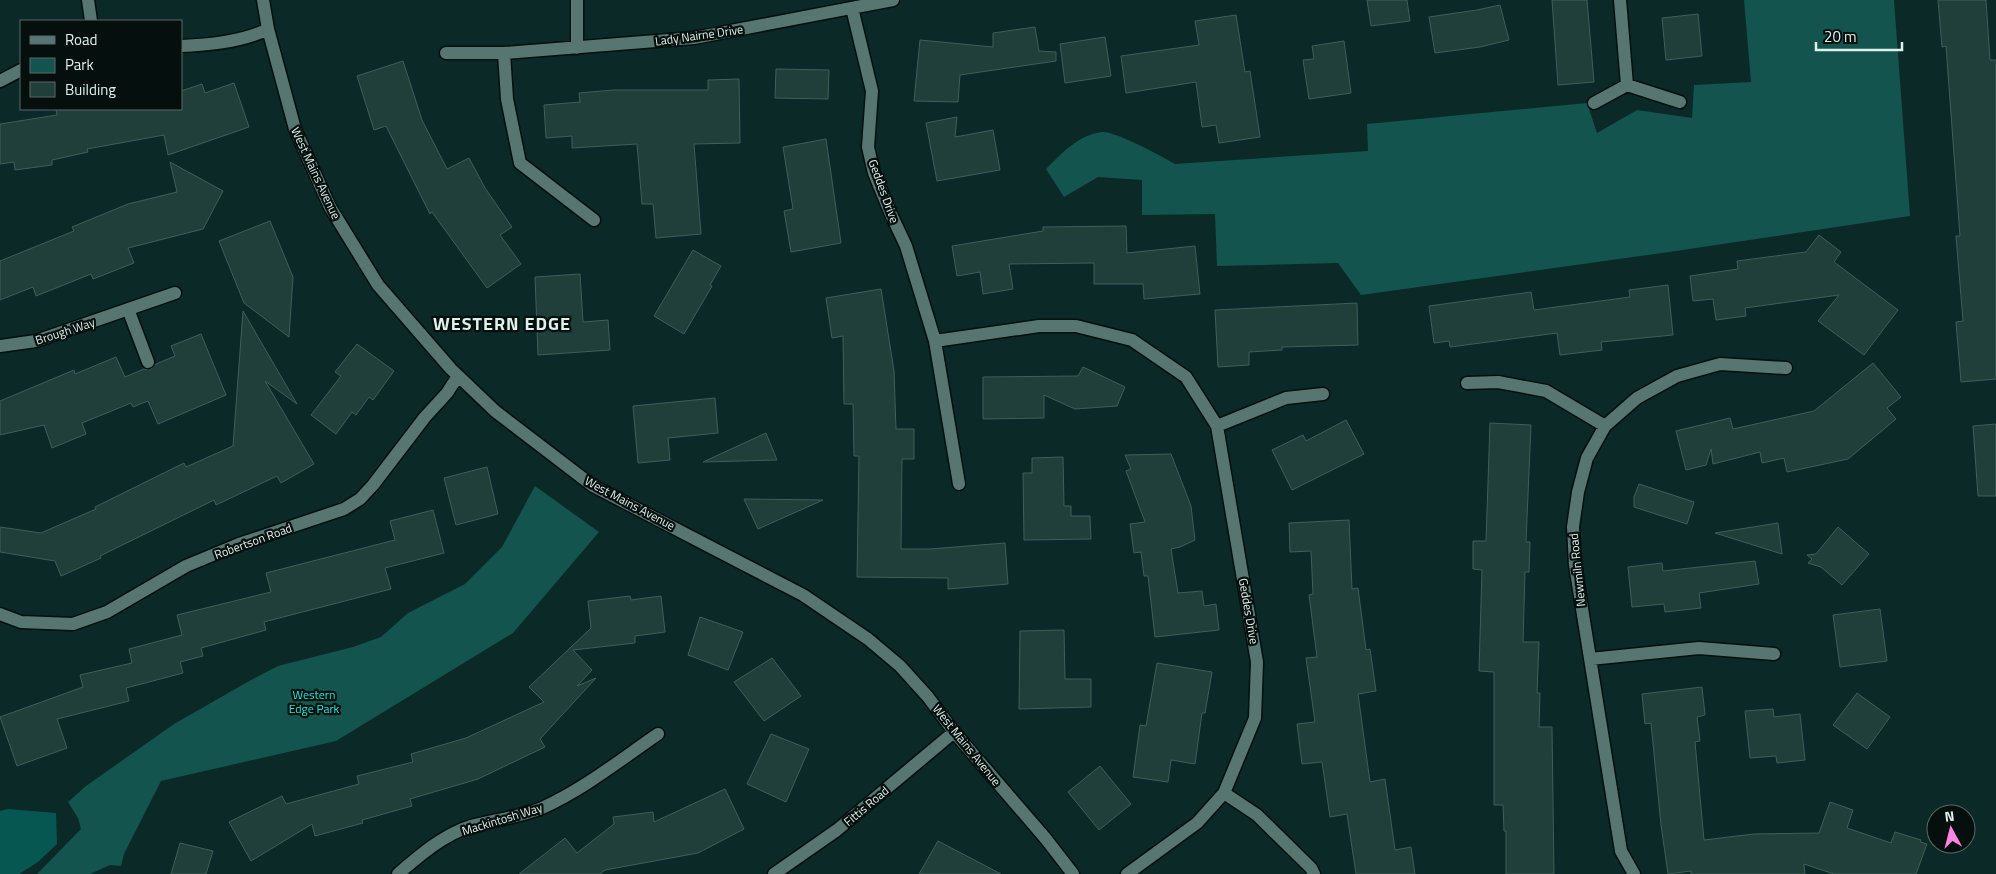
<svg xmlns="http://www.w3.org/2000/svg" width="1996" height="874" viewBox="0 0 1996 874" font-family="'Titillium Web',sans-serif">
	<rect width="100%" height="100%" fill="#0b2926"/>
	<path fill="#13544e" d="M1744,0h150l16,216 -241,36 -308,43 -23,-32 -121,3 -2,-52 -73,1v-35l-44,-3 -34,20 -18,-28c16,-16 32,-34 56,-37 11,-2 62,25 73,32l193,-13 -1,-27 220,-21 10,30 40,-23 55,8 2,-33 57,-3z
		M535,486l64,46 -86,101 -177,108 -175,40 -37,73 -3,12 -11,-1 -20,9h-53l44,-45 -3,-11 -10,-16 18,-16 88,-62 77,-44 27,-14 75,-19 28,-10 27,-24 57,-29 37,-37z"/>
	<path fill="#065751" d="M8,809l48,4 1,31 -19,18 -19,12h-19v-63z"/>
	<path fill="#203e3a" stroke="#405e5a" d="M1367,0h40l3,21 -39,5z
		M1552,0h35l7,82 -36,3z
		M1938,0h48l4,60h6v319l-35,3 -5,-60 7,-1 -7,-85h4l-14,-190 -4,1z
		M1500,5l9,35 -29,7 -45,6 -6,-36 48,-7z
		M1698,14l4,42 -36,4 -4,-42z
		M1236,15l9,57 5,-1 10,66 -41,6 -3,-18 -14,2 -6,-45 -70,11 -5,-37 78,-11 -4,-24z
		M1035,27l4,24 17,1v9l-96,14 -2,27 -44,-1 6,-61 73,7v-14z
		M1105,37l6,39 -46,7 -5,-39z
		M1344,41l7,52 -42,6 -6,-39 11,-1 -2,-13z
		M403,61l19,59 25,49 22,-11 16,30 27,39 -12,8 21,29 -34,24 -55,-76 -2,2 -44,-88 -12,4 -17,-54z
		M776,69l53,1 -1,29 -53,-1z
		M739,79l1,64 -46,1 7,90 -45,4 -3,-34h-11l-5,-60 -65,4v-12l-26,2 -2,-33 36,-3 -1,-9 35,-3h94v-10z
		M234,83l15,44 -81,28 -4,-20 -77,14 1,3 -36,8v5l-37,5 -1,-8 -14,2v-40l57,-9 -1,-6h125v-18l21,-7 3,9z
		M957,117l-2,20 38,-7 7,40 -63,11 -11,-58z
		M826,139l15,104 -50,9 -7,-41 9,-2 -10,-62z
		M170,162l53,29 -20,38 -75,19 6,15 -41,16 -2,-5 -55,22 -3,-9 -33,13v-39l74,-30 -2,-4 56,-23 49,-12z
		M270,221l23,56 -4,60 -45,-34 -25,-62z
		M1126,226l1,27 68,-7 5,48 -56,5 -1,-15h-49v-21l-85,1 4,25 -30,5 -3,-22 -23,4 -5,-30 91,-15v-4z
		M1819,235l22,17 -7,10 64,48 -34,45 -46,-34 21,-26 -94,13 1,8 -30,4 -3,-21 -20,2 -3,-25 48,-7 -1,-8 69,-9z
		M693,250l28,16 -11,19 2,1 -28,48 -30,-18z
		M580,274l3,48 25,-2 2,30 -72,5 -3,-78z
		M1668,285l5,50 -72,7 1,8 -42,5 -3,-22 -107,14 -1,-6 -15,2 -5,-37 102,-14 3,18 96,-13 -1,-7z
		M881,289l13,82 2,58h18v30h-12l-1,90h29l75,-6 3,41 -60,5v-11l-91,-1 2,-121h-5l-1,-52h-9l-1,-68 -11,2 -6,-40z
		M1357,303l1,42 -76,2v3l-33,2v13l-31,2 -3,-57z
		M243,311l54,93 -32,-23 49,83 -33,19 -4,-7 -61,29 -2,-5 -114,56 1,2 -40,18 -6,-15 -55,-9v-25l41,6 55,-24 -1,-2 89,-44 2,4 47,-21z
		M201,334l25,61 -68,29 -10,-23 -15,6 -2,-4 -49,20 4,11 -34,14 -8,-23 -44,10v-34l74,-31 1,4 41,-17 9,20 19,-8 6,1 6,-6 19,-8 -4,-10z
		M357,344l37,27 -21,29 -4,-3 -13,18 -4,-3 -16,22 -25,-19 30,-39 -6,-4z
		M1873,363l28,34 -14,11 9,11 -48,40 -61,13 -3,-14 -22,5 -2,-11 -47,12 -2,-15 -5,16 -20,5 -10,-39 54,-13 3,11 81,-18z
		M1083,367l42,20 -8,19 -42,3 -31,-14v23l-61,1v-42l95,-1z
		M715,398l3,35 -50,5 2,22 -32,3 -5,-57z
		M1346,420l18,34 -72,36 -20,-40 31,-15 3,6z
		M1490,423l41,2 -5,117h4l-1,30h-4l-2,70h16l-2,51h3l-1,34h13l2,147h-48v-43h-2l-1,-26h-9v-133l-15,-1 3,-101 -9,-1v-28h13z
		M1996,424v72h-18l-5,-70z
		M766,433l11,27 -73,2h-1z
		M1171,454l20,52 4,34 -15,7 -9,2 7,44 24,-2 2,15 12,-2 3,26 -64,7 -7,-61h-4l-3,-24 -7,1 -4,-29 15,-2 -19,-51 5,-2 -6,-14z
		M1063,457l1,49h7v10h19l1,23 -67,1 -1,-67h9v-15z
		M487,467l11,47 -42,11 -12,-47z
		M1639,484l55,18 -7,22 -53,-17v-10z
		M744,499l79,1 -65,29z
		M433,510l11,43 -59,15 6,21 -127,33 2,8 -65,18 2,8 -23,6 3,11 -57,15 3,13 -72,18 10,29 -50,18 -17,-49 83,-30 -3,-12 52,-12 -3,-14 53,-14 -5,-20 94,-23 -5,-19 129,-33 -5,-19z
		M1349,520l3,69 6,-1 8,62 4,-1 6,42 -18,3 12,88 15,-3 10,71 16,-3 4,27h-59l-9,-60 -17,3 -8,-55 -20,2 -5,-40 18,-2 -9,-64 11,-1 -8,-62 4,-1 -2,-43 -21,1 -1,-29z
		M1778,523l4,31 -67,-21z
		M1838,527l31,27 -27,31 -21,-18 -13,-4 4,-4 -5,-4 9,-1z
		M1755,561l4,23 -60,9 2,15 -36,4 -1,-8 -32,3 -4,-40 34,-4 1,8z
		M630,596l1,4 30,-4 4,36 -30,4v7l-62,7 19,20 -15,16 19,-8 -56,61 5,8 -67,32 -68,20 2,7 -50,14 1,3 -48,13 -3,-12 -61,37 -22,-39 53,-26 4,8 73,-20 -2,-8 56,-14 -2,-8 55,-16 78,-36 -15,-15 62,-59 -3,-27z
		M1880,609l7,52 -47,6 -7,-52z
		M700,617l43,15 -15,38 -40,-15z
		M1064,630l1,49h26v28l-72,2 1,-78z
		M772,658l29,38 -37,25 -30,-39z
		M1157,663l55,9 -7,41h-3l-7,51 -24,-4 -3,22 -35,-5 7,-52 6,1z
		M1702,687l3,28 -8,2 3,24 -5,1 9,98 50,-6 65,-1 11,-31 23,8 -6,18 44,15 4,-11 26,8 -1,2 7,2 -11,30h-82l-30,-10 1,10h-114v-3l-23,3 -7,-49 -10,-102 -6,1 -3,-30z
		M1857,693l33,24 -23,32 -34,-24z
		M1773,709l1,8 26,-3 5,46 -28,3 -1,-7 -26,2 -5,-47z
		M771,734l38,15 -23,53 -39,-18z
		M1100,766l31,38 -32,26 -31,-38z
		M725,789l19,40 -46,24 -93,17 -5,4h-81l46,-36 12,15 37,-29 -1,-7 40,-5 1,10z
		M938,841l63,33h-82z
		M180,843l33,8 -7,23h-35z"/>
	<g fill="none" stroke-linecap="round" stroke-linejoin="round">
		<defs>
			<path id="minor" d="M88,0l3,21
				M263,0l5,29 27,100 35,78 48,78 73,84 44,42 98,75 210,109 65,44 32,27 28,31 26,35 92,107 27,35
				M577,0v48
				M852,8l20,83 -4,56 6,26 16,39 16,34 29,95 104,-15h37l56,14 54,37 31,49 40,236 -2,56 -31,75 -27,30 -70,51
				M181,46c28,-1 62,-4 87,-17
				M446,53h58
				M0,81l21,-11
				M1627,85l53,17
				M1594,103l33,-18 -7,-85
				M594,220l-74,-57 -13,-64 -3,-46 190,-15 199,-38
				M128,309l20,53
				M935,341l24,143
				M0,346l36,-5 139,-48
				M1467,383l31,-1 48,9 59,35
				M1217,426l69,-28 37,-4
				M0,614l21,8 52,2 34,-12 79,-46 53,-22 105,-35 16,-10 13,-14 52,-68 22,-24 11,-17
				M1590,659l109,-11 75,6
				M1224,793l33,22 54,53 3,6
				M398,874c22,-19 45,-39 73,-48 23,-6 49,-9 71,-18 42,-19 78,-48 116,-74
				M774,874l63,-44 117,-98
				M1634,874l-13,-23 -46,-286 -2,-38 5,-35 9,-34 18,-32 32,-28 40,-22 43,-12 66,4"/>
		</defs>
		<use href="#minor" stroke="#00110f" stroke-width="15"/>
		<use href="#minor" stroke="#577672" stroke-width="12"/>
	</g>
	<g text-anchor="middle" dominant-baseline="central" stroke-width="4.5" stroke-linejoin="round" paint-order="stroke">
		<g font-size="12" fill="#dff0ed" stroke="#040f0e">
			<text transform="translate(699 35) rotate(-8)">Lady Nairne Drive</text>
			<text transform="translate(316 173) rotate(65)">West Mains Avenue</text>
			<text transform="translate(884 191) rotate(70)">Geddes Drive</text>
			<text transform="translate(65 331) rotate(-18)">Brough Way</text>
			<text transform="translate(630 503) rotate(28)">West Mains Avenue</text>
			<text transform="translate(253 541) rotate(-20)">Robertson Road</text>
			<text transform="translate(1577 570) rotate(-96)">Newmiln Road</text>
			<text transform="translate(1249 611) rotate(80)">Geddes Drive</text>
			<text transform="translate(967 745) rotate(51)">West Mains Avenue</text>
			<text transform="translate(866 806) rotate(-40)">Fittis Road</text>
			<text transform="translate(502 819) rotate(-17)">Mackintosh Way</text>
		</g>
		<g font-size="12" fill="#13ecdb" stroke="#040f0e">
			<text x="314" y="694">Western<tspan x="314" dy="14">Edge Park</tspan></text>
		</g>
		<g font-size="18" font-weight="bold" letter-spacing="1" fill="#dff0ed" stroke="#040f0e">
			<text x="502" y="323">WESTERN EDGE</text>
		</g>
	</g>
	<rect x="20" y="20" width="162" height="90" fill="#040f0e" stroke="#5c6967"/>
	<rect x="30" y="36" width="25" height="8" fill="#577672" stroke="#5c6967"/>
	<text x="65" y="45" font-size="15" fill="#dff0ed">Road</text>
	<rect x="30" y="58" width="25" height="15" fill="#13544e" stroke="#5c6967"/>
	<text x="65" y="70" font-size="15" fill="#dff0ed">Park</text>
	<rect x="30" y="82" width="25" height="15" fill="#203e3a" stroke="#5c6967"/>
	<text x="65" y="95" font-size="15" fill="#dff0ed">Building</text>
	<g transform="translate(1951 829) rotate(353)"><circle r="24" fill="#040f0e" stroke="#5c6967"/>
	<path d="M0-4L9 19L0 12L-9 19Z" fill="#fd86e3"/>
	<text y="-8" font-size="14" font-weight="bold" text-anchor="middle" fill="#dff0ed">N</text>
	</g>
	<path d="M1816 42v8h86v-8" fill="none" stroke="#dff0ed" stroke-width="2.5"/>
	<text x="1824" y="42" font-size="15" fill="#dff0ed" stroke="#040f0e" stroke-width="4" paint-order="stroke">20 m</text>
</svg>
